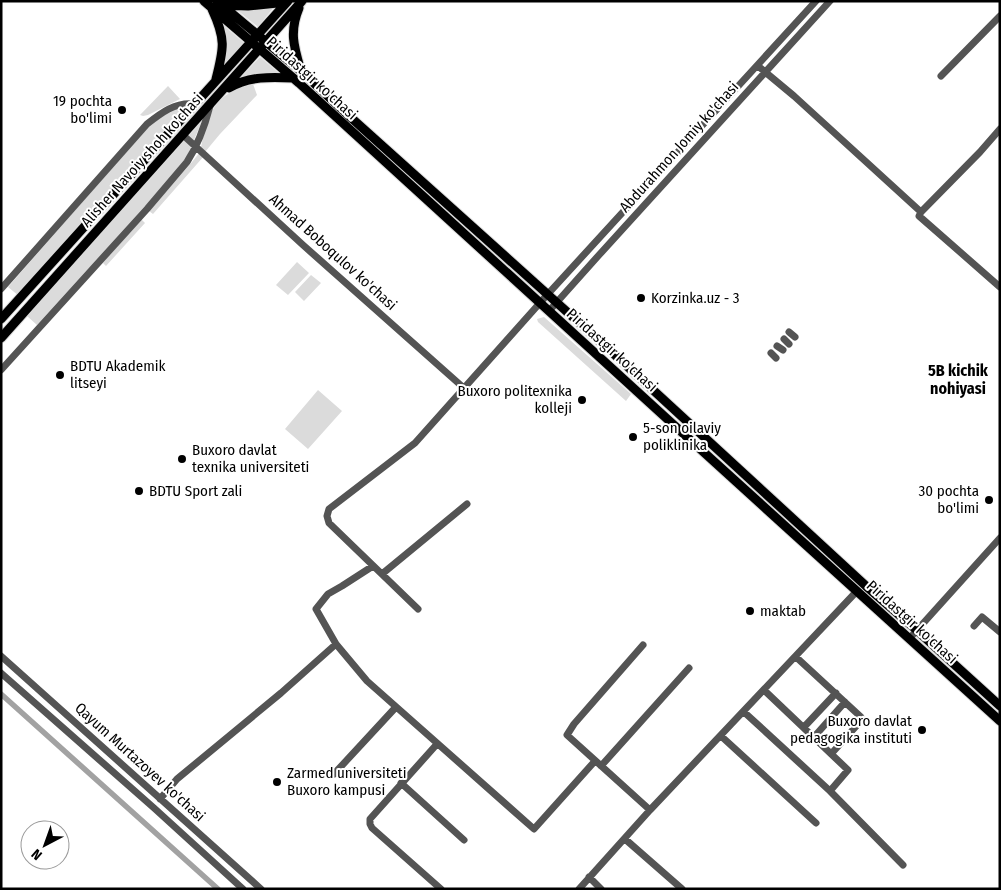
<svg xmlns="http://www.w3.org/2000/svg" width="1001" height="890" viewBox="0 0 1001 890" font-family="'Fira Sans Condensed',sans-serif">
	<rect width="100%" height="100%" fill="#fff"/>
	<path fill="#dbdbdb" d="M274,7l-16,20 -21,-17c13,0 25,0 37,-3z
		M223,25l21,18 -21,23z
		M260,57l20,17 -41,5z
		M253,84l4,11 -37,39 -15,18 -4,-5c8,-36 13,-53 52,-63z
		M168,86l12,13 -32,16 -5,1 -3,-1z
		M181,107l1,1 1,4 -164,184 -11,-9 140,-160 11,-9z
		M201,122l-1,4 -16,37 -147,162 -10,-9z
		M200,152l4,4 -51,58 -4,-3 43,-49z
		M141,219l4,4 -39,43 -3,-3z
		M297,262l12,11 -21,22 -12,-10z
		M311,275l10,8 -17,18 -9,-9z
		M544,317l87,77 -5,7 -88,-79 -1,-3z
		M318,390l24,21 -34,38 -23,-20z"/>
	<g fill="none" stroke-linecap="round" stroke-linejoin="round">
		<path stroke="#a2a2a2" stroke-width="5.5" d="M1,694l217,195"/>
		<defs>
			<path id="major" d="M204,1l95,82 388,354 313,284
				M217,1l84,70 47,44 267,240 251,231 45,39 89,81
				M221,5l27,1 39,-4
				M299,8c-10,24 -5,39 2,63
				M212,9c14,30 12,39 4,70
				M229,88c20,-12 42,-11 64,-10
				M1,319l287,-318
				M1,338l301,-337"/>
		</defs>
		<use href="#major" stroke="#dbdbdb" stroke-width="11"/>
		<path stroke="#545454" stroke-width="7" d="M758,66l36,30 127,116 -2,4 81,71
			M941,76l59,-60
			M183,135l120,110 162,144
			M921,212l59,-60 20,-23
			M1,289l146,-165c14,-11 28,-22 47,-20
			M549,311l50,-56 231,-254
			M789,332l6,5
			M784,339l5,5
			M777,346l6,4
			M771,353l5,5
			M1,370l146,-161 40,-47c11,-17 18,-37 23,-56
			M373,566l-31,20 -14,8 -12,15 20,35 31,37 167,148 61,-68
			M382,574l85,-70
			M418,609l-89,-86 -2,-7 2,-7 86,-66 132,-148 269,-294
			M974,626l8,-9 18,15
			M909,639l91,-101
			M643,645l-69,79 -7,11 83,75
			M1,656l260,233
			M796,657l65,60v3l-2,3 -27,30
			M1,673l153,135 89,81
			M764,690l84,80 -18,21
			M744,712l86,79 73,74
			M804,727l32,-34
			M721,736l95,87
			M814,737l31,-35
			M437,744l-67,75v5l2,4 69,61
			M601,766l88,-98
			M334,774l62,-67
			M401,783l63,57
			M160,799l17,-20 104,-86 55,-49
			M625,839l57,50
			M589,877l12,12
			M579,889l71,-79 207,-219"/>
		<use href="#major" stroke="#000" stroke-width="9"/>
	</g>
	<g fill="#000" stroke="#fff" stroke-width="2">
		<circle cx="122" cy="110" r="5"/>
		<circle cx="641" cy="298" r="5"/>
		<circle cx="60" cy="375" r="5"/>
		<circle cx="582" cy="400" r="5"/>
		<circle cx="633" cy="437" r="5"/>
		<circle cx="182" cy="459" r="5"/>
		<circle cx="139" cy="491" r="5"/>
		<circle cx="989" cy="500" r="5"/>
		<circle cx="750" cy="611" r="5"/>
		<circle cx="922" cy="730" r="5"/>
		<circle cx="277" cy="782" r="5"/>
	</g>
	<g text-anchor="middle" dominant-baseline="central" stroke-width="4" stroke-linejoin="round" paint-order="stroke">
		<g font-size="15" fill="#000" stroke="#fff">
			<text transform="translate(312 78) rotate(42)">Piridastgir ko'chasi</text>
			<text transform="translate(679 147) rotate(-48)">Abdurahmon Jomiy ko'chasi</text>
			<text transform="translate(142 160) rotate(-48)">Alisher Navoiy shoh ko'chasi</text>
			<text transform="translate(333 252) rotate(42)">Ahmad Boboqulov ko'chasi</text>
			<text transform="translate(612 350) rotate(42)">Piridastgir ko'chasi</text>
			<text transform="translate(912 622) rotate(42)">Piridastgir ko'chasi</text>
			<text transform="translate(140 762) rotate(42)">Qayum Murtazoyev ko'chasi</text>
		</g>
		<g font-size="15" fill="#000" stroke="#fff" text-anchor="start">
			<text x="112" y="101" text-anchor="end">19 pochta<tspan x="112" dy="17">bo'limi</tspan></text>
			<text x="651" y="298">Korzinka.uz - 3</text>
			<text x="70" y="366">BDTU Akademik<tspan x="70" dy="17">litseyi</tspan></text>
			<text x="572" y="391" text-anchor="end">Buxoro politexnika<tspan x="572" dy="17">kolleji</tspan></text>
			<text x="643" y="428">5-son oilaviy<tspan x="643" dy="17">poliklinika</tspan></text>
			<text x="192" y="450">Buxoro davlat<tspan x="192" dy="17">texnika universiteti</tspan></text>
			<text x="149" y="491">BDTU Sport zali</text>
			<text x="979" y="491" text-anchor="end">30 pochta<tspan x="979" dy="17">bo'limi</tspan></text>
			<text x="760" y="611">maktab</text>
			<text x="912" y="721" text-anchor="end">Buxoro davlat<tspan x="912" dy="17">pedagogika instituti</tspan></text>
			<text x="287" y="773">Zarmed universiteti<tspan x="287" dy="17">Buxoro kampusi</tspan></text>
		</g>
		<g font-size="16" font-weight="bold" fill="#000" stroke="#fff">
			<text x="958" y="370">5B kichik<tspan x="958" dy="18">nohiyasi</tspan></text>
		</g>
	</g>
	<rect width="1001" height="890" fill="none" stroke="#000000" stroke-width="5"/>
	<g transform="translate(45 845) rotate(221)"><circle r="24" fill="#ffffff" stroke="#999999"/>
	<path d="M0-4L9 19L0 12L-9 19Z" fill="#000000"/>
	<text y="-8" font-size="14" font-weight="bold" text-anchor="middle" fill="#000000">N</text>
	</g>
</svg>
